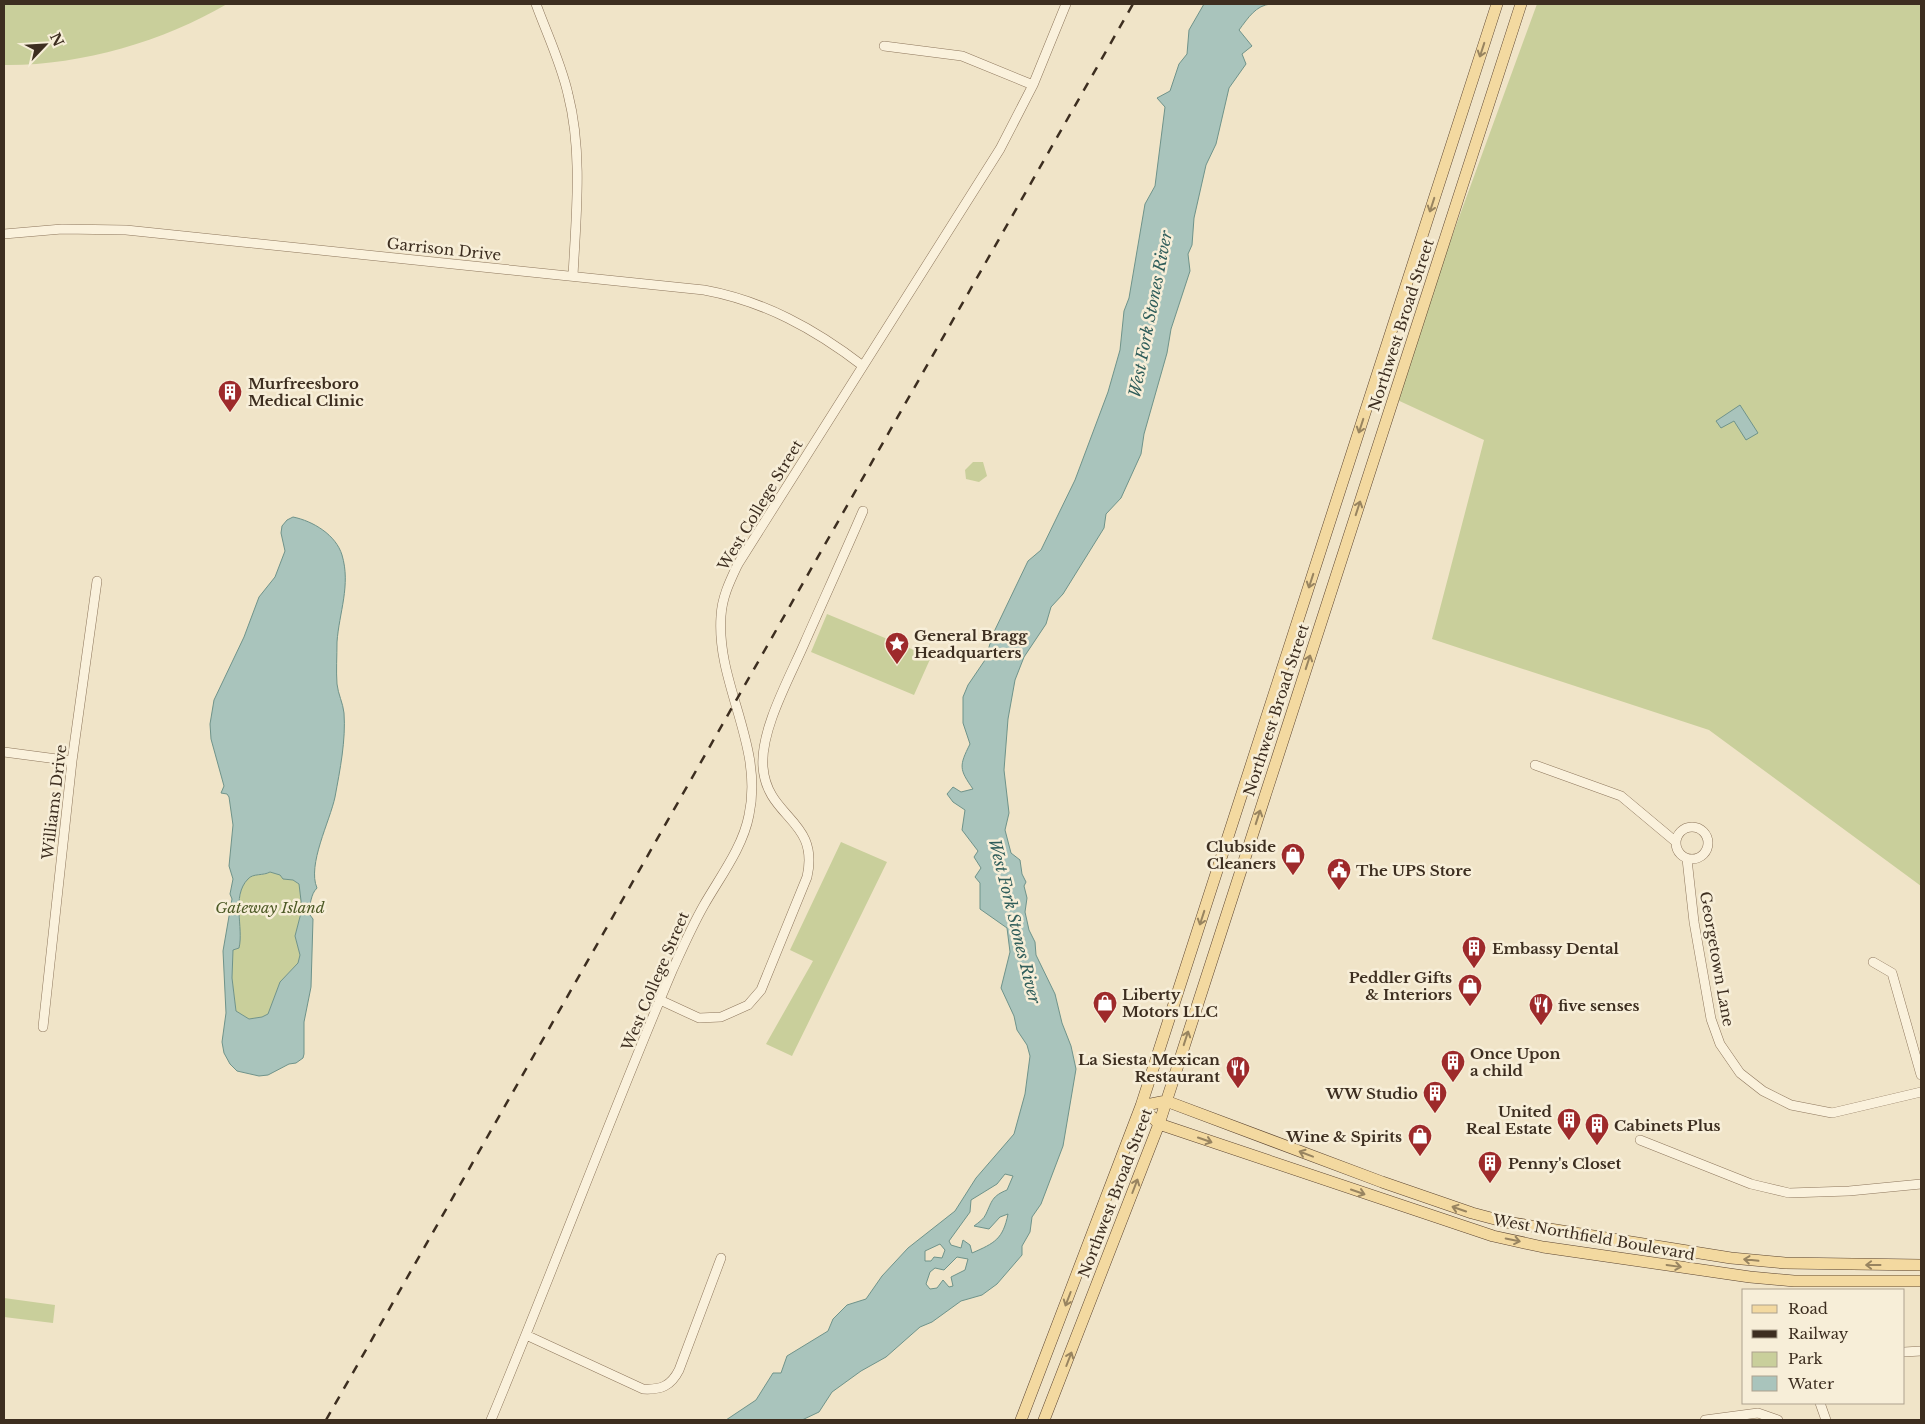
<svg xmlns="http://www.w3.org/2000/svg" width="1925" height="1424" viewBox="0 0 1925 1424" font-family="'Libre Baskerville',serif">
	<rect width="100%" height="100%" fill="#f0e4c8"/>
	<path fill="#c9cf9b" d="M4,4h223c-65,38 -148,62 -223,61z
		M1537,4h384v882l-212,-156 -277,-91 52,-199 -91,-42z
		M973,462h10l4,14 -8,6 -13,-3 -1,-9z
		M827,614l104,43 -17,38 -103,-43z
		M841,842l46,20 -95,194 -26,-12 47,-83 -23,-11z
		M270,872l11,3 2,4 10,1 6,4 3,25 -7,27 5,19 -2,8 -18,19 -12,32 -6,3 -13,2 -13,-8 -4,-33 1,-28 6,-2c4,-15 -7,-64 12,-72 6,-2 13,0 19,-4z
		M4,1298l51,7 -2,18 -49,-6z"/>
	<path fill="#a9c4bc" stroke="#6f938a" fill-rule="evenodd" d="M1204,4h67c-15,1 -23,14 -32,26l13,16 -10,8 4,10 -17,24 -13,56 -10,21 -12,53 -2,27 -4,9 2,17 -19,58 -4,24 -23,81 -3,20 -20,44 -15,16 -2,14 -41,66 -12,13 -5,17 -22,33 -9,23 -7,39 -4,51 5,43 -4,17 6,23 9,7 2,14 4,8 -2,4 3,12 -2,14 4,18 6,12 1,13 19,39 7,29 9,23 5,23 -13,77 -22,58 -9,13 -2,15 -8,14v9l-25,29 -15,11 -21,6 -29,21 -12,5 -34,30 -25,14 -29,21 -13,20 -17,8h-76l30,-20 17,-27h8l6,-17 41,-25 5,-12 14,-14 19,-6 16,-23 26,-28 47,-37 21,-33 38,-44 11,-40 5,-38 -3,-11 -10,-15 -3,-14 -13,-28 9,-36 -3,-24 -27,-19v-26l-5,-6 6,-9 -7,-11 4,-6 -16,-21 3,-20 -12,-8 -6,-8 6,-7 8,5 12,-3c-14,-20 -14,-23 -3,-45l-7,-21v-26l5,-12 17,-25 8,-26 35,-73 13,-11 34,-70 33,-88 12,-42 4,-39 5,-13 16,-94 10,-18 10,-79 -8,-9 13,-7 9,-27 8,-10 2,-24zM1005,1174l8,2 -6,14c-15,6 -15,11 -21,24 -2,5 -8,9 -12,12l15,3 11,-12 8,-3c-5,25 -13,29 -36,39l-2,-8 -7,-5 -2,8 -10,-3 -2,-4 21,-29 1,-12 26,-16zM940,1244l5,6 -3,8 -8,-1 -3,4h-6v-10zM957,1257l11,2 -3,11 -14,7 2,9 -4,1 -6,-7 -6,8 -7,1 -4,-5 4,-12 5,-4 9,2z
		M1740,405l18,28 -12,7 -12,-19 -13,7 -5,-7z
		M293,517c20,4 43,18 49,38 9,30 -3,58 -5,87 0,14 -1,29 0,42 1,10 6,19 7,29 2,27 -4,57 -9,84 -5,24 -28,68 -18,91 -7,7 -5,15 -10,23l6,8 -2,68 -7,35v32l-1,4 -7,5 -7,1 -21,11 -9,1 -22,-5 -7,-7 -6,-11 -2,-11 4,-29 -3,-62 9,-52 -2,-5 3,-15 -4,-13 4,-41 -4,-28 -2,-3 -6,-1 3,-7 -13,-47 -1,-15 4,-24 30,-63 15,-40 16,-20 10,-26 -4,-18 1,-7 5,-6zM270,872l10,3 3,4 10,1 6,4 3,25 -7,27 5,19 -2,8 -18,19 -12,32 -6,3 -13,2 -13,-8 -4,-33 1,-28 6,-2c5,-20 -8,-52 9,-69 5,-6 15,-3 22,-7z"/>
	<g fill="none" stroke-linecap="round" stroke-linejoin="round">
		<defs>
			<path id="minor" d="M536,4c11,30 25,59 32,90 15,59 8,122 5,182
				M884,46l78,10 71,29
				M4,234l58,-5 64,1 578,60c60,11 111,39 159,76
				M4,752l68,9
				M1535,765l86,31 55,46
				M1676 843a16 16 0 1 1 32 0a16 16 0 1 1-32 0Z
				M1687,859l7,63 17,97 9,25 20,29 23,18 28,14 41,8 89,-21
				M1873,962l19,11 29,102
				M660,1000l39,18 22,-1 27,-12 13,-15 46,-113c13,-58 -40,-58 -44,-110 -3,-37 27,-90 42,-125 19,-43 39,-87 58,-131
				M43,1027l29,-266 25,-180
				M1640,1140l111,44 38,9 60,-2 72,-7
				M526,1335l117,54c18,1 28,-3 36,-19l42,-112
				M1904,1352l17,-1
				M1820,1403l6,17
				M491,1420c62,-149 118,-300 181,-449 10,-22 20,-45 32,-66 16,-28 39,-58 45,-90 15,-70 -33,-131 -28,-199 1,-19 9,-35 17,-52l262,-415 33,-64 33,-81
				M1705,1420l53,-7 20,7"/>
			<path id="major" d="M1166,1101l216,81 90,31 34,9 225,36 54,5 136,2
				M1141,1106l18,18 334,112 50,11 207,30 44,4h127
				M1141,1106l25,-5
				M1021,1420l120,-314 356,-1102
				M1044,1420l115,-296 362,-1120"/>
		</defs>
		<use href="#minor" stroke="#8d765c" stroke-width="10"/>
		<use href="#major" stroke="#5b4430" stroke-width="12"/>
		<use href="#minor" stroke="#faf1dc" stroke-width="9"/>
		<use href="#major" stroke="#f3d9a0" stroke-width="11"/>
		<path stroke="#3d2e20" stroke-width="2.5" stroke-dasharray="9 9" stroke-linecap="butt" d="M326,1420l807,-1416"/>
	</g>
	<defs><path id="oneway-shaft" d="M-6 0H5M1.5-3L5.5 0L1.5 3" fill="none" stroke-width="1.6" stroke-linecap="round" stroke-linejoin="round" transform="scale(1.25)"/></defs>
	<g stroke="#988460">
		<use href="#oneway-shaft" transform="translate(1482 50) rotate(108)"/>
		<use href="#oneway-shaft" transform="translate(1432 205) rotate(108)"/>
		<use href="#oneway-shaft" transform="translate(1361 426) rotate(108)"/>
		<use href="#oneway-shaft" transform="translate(1358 508) rotate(-72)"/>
		<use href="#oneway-shaft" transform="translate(1311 581) rotate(108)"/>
		<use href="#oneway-shaft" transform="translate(1308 662) rotate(-72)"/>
		<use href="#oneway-shaft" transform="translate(1258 817) rotate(-72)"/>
		<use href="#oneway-shaft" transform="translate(1202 918) rotate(108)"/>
		<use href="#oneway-shaft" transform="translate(1186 1038) rotate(-72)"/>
		<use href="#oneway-shaft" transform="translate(1205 1140) rotate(19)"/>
		<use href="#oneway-shaft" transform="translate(1306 1154) rotate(-159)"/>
		<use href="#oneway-shaft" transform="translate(1135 1186) rotate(-69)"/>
		<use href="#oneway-shaft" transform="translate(1358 1192) rotate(19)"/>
		<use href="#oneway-shaft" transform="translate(1459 1209) rotate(-161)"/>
		<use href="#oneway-shaft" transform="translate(1513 1240) rotate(12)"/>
		<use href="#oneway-shaft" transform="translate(1751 1260) rotate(-174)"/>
		<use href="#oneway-shaft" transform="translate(1873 1265) rotate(180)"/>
		<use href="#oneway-shaft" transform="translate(1674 1266) rotate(8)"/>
		<use href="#oneway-shaft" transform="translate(1068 1299) rotate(111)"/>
		<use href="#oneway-shaft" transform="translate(1069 1359) rotate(-69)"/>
	</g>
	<defs>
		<symbol id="building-pin" viewBox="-11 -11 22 30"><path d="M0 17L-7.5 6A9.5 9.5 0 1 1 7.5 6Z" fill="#9e2a2b" stroke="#f7eed8"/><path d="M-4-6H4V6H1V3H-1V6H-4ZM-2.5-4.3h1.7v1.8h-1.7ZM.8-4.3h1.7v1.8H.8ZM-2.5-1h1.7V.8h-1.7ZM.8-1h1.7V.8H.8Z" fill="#fff"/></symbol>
		<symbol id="sight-pin" viewBox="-11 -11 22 30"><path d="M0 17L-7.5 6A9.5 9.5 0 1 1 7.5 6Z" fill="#9e2a2b" stroke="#f7eed8"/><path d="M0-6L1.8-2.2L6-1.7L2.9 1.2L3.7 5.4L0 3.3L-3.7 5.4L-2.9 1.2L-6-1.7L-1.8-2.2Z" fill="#fff"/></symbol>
		<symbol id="shop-pin" viewBox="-11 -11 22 30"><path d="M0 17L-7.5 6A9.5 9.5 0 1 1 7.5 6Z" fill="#9e2a2b" stroke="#f7eed8"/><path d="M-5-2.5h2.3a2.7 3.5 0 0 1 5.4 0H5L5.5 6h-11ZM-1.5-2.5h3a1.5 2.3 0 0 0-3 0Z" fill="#fff"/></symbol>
		<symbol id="civic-pin" viewBox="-11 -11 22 30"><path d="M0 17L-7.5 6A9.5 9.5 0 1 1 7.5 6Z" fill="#9e2a2b" stroke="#f7eed8"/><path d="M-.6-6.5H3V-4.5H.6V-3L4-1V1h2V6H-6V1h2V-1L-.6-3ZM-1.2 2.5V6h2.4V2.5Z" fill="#fff"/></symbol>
		<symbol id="restaurant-pin" viewBox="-11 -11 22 30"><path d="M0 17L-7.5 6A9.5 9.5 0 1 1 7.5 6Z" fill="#9e2a2b" stroke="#f7eed8"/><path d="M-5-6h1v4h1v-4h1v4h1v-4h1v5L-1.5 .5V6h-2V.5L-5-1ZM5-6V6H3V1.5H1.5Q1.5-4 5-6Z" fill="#fff"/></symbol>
	</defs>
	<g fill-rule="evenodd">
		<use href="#building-pin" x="216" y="378" width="28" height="38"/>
		<use href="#sight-pin" x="883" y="630" width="28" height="38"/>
		<use href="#shop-pin" x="1279" y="841" width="28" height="38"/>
		<use href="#civic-pin" x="1325" y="856" width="28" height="38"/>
		<use href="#building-pin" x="1460" y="934" width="28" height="38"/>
		<use href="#shop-pin" x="1456" y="972" width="28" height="38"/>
		<use href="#shop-pin" x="1091" y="989" width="28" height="38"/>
		<use href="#restaurant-pin" x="1527" y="991" width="28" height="38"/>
		<use href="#building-pin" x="1439" y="1048" width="28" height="38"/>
		<use href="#restaurant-pin" x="1224" y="1054" width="28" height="38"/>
		<use href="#building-pin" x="1421" y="1079" width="28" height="38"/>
		<use href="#building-pin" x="1555" y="1106" width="28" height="38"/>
		<use href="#building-pin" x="1583" y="1111" width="28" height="38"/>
		<use href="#shop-pin" x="1406" y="1122" width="28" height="38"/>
		<use href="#building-pin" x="1476" y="1149" width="28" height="38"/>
	</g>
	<g text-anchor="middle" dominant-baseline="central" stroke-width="5" stroke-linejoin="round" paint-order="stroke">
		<g font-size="15" fill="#3d2e20" stroke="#f7eed8">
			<text transform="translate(444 249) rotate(6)">Garrison Drive</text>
			<text transform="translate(1401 325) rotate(-72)">Northwest Broad Street</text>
			<text transform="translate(760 505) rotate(-59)">West College Street</text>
			<text transform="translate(1276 710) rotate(-72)">Northwest Broad Street</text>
			<text transform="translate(54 802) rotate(-83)">Williams Drive</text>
			<text transform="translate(1717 959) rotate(80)">Georgetown Lane</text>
			<text transform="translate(655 981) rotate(-67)">West College Street</text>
			<text transform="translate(1115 1193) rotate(-69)">Northwest Broad Street</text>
			<text transform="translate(1594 1237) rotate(10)">West Northfield Boulevard</text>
		</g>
		<g font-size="15" font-weight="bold" fill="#3d2e20" stroke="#f7eed8" text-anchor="start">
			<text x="248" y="383">Murfreesboro<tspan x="248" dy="17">Medical Clinic</tspan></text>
			<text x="914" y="635">General Bragg<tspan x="914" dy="17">Headquarters</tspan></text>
			<text x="1276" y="846" text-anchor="end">Clubside<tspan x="1276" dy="17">Cleaners</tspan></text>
			<text x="1356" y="870">The UPS Store</text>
			<text x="1492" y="948">Embassy Dental</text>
			<text x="1452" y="977" text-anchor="end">Peddler Gifts<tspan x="1452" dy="17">&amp; Interiors</tspan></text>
			<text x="1122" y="994">Liberty<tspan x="1122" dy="17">Motors LLC</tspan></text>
			<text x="1558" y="1005">five senses</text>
			<text x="1470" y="1053">Once Upon<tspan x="1470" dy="17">a child</tspan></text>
			<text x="1220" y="1059" text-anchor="end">La Siesta Mexican<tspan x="1220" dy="17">Restaurant</tspan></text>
			<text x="1418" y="1093" text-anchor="end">WW Studio</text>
			<text x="1552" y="1111" text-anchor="end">United<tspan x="1552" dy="17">Real Estate</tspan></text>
			<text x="1614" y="1125">Cabinets Plus</text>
			<text x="1402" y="1136" text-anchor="end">Wine &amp; Spirits</text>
			<text x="1508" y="1163">Penny's Closet</text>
		</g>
		<g font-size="15" font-style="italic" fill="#4d5a26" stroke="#f7eed8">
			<text x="270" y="907">Gateway Island</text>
		</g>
		<g font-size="16" font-style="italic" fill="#2f5d5a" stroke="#f7eed8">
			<text transform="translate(1150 314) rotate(-79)">West Fork Stones River</text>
			<text transform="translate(1015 921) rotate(76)">West Fork Stones River</text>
		</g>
	</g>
	<rect width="1925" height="1424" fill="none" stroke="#3d2e20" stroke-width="10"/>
	<rect x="1742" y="1289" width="162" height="115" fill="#f7eed8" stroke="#ada18e"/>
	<rect x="1752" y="1305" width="25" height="8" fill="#f3d9a0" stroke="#ada18e"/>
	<text x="1788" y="1314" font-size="15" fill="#3d2e20">Road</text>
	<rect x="1752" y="1330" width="25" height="8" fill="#3d2e20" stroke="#ada18e"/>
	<text x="1788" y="1339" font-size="15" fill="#3d2e20">Railway</text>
	<rect x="1752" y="1352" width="25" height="15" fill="#c9cf9b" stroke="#ada18e"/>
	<text x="1788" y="1364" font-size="15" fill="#3d2e20">Park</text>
	<rect x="1752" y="1376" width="25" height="15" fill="#a9c4bc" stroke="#ada18e"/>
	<text x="1788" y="1389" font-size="15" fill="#3d2e20">Water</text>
	<g transform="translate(45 45) rotate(65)" stroke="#f7eed8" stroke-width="4" paint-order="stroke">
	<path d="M0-4L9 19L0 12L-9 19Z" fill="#3d2e20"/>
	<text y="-8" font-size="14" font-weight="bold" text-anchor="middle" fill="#3d2e20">N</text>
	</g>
</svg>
